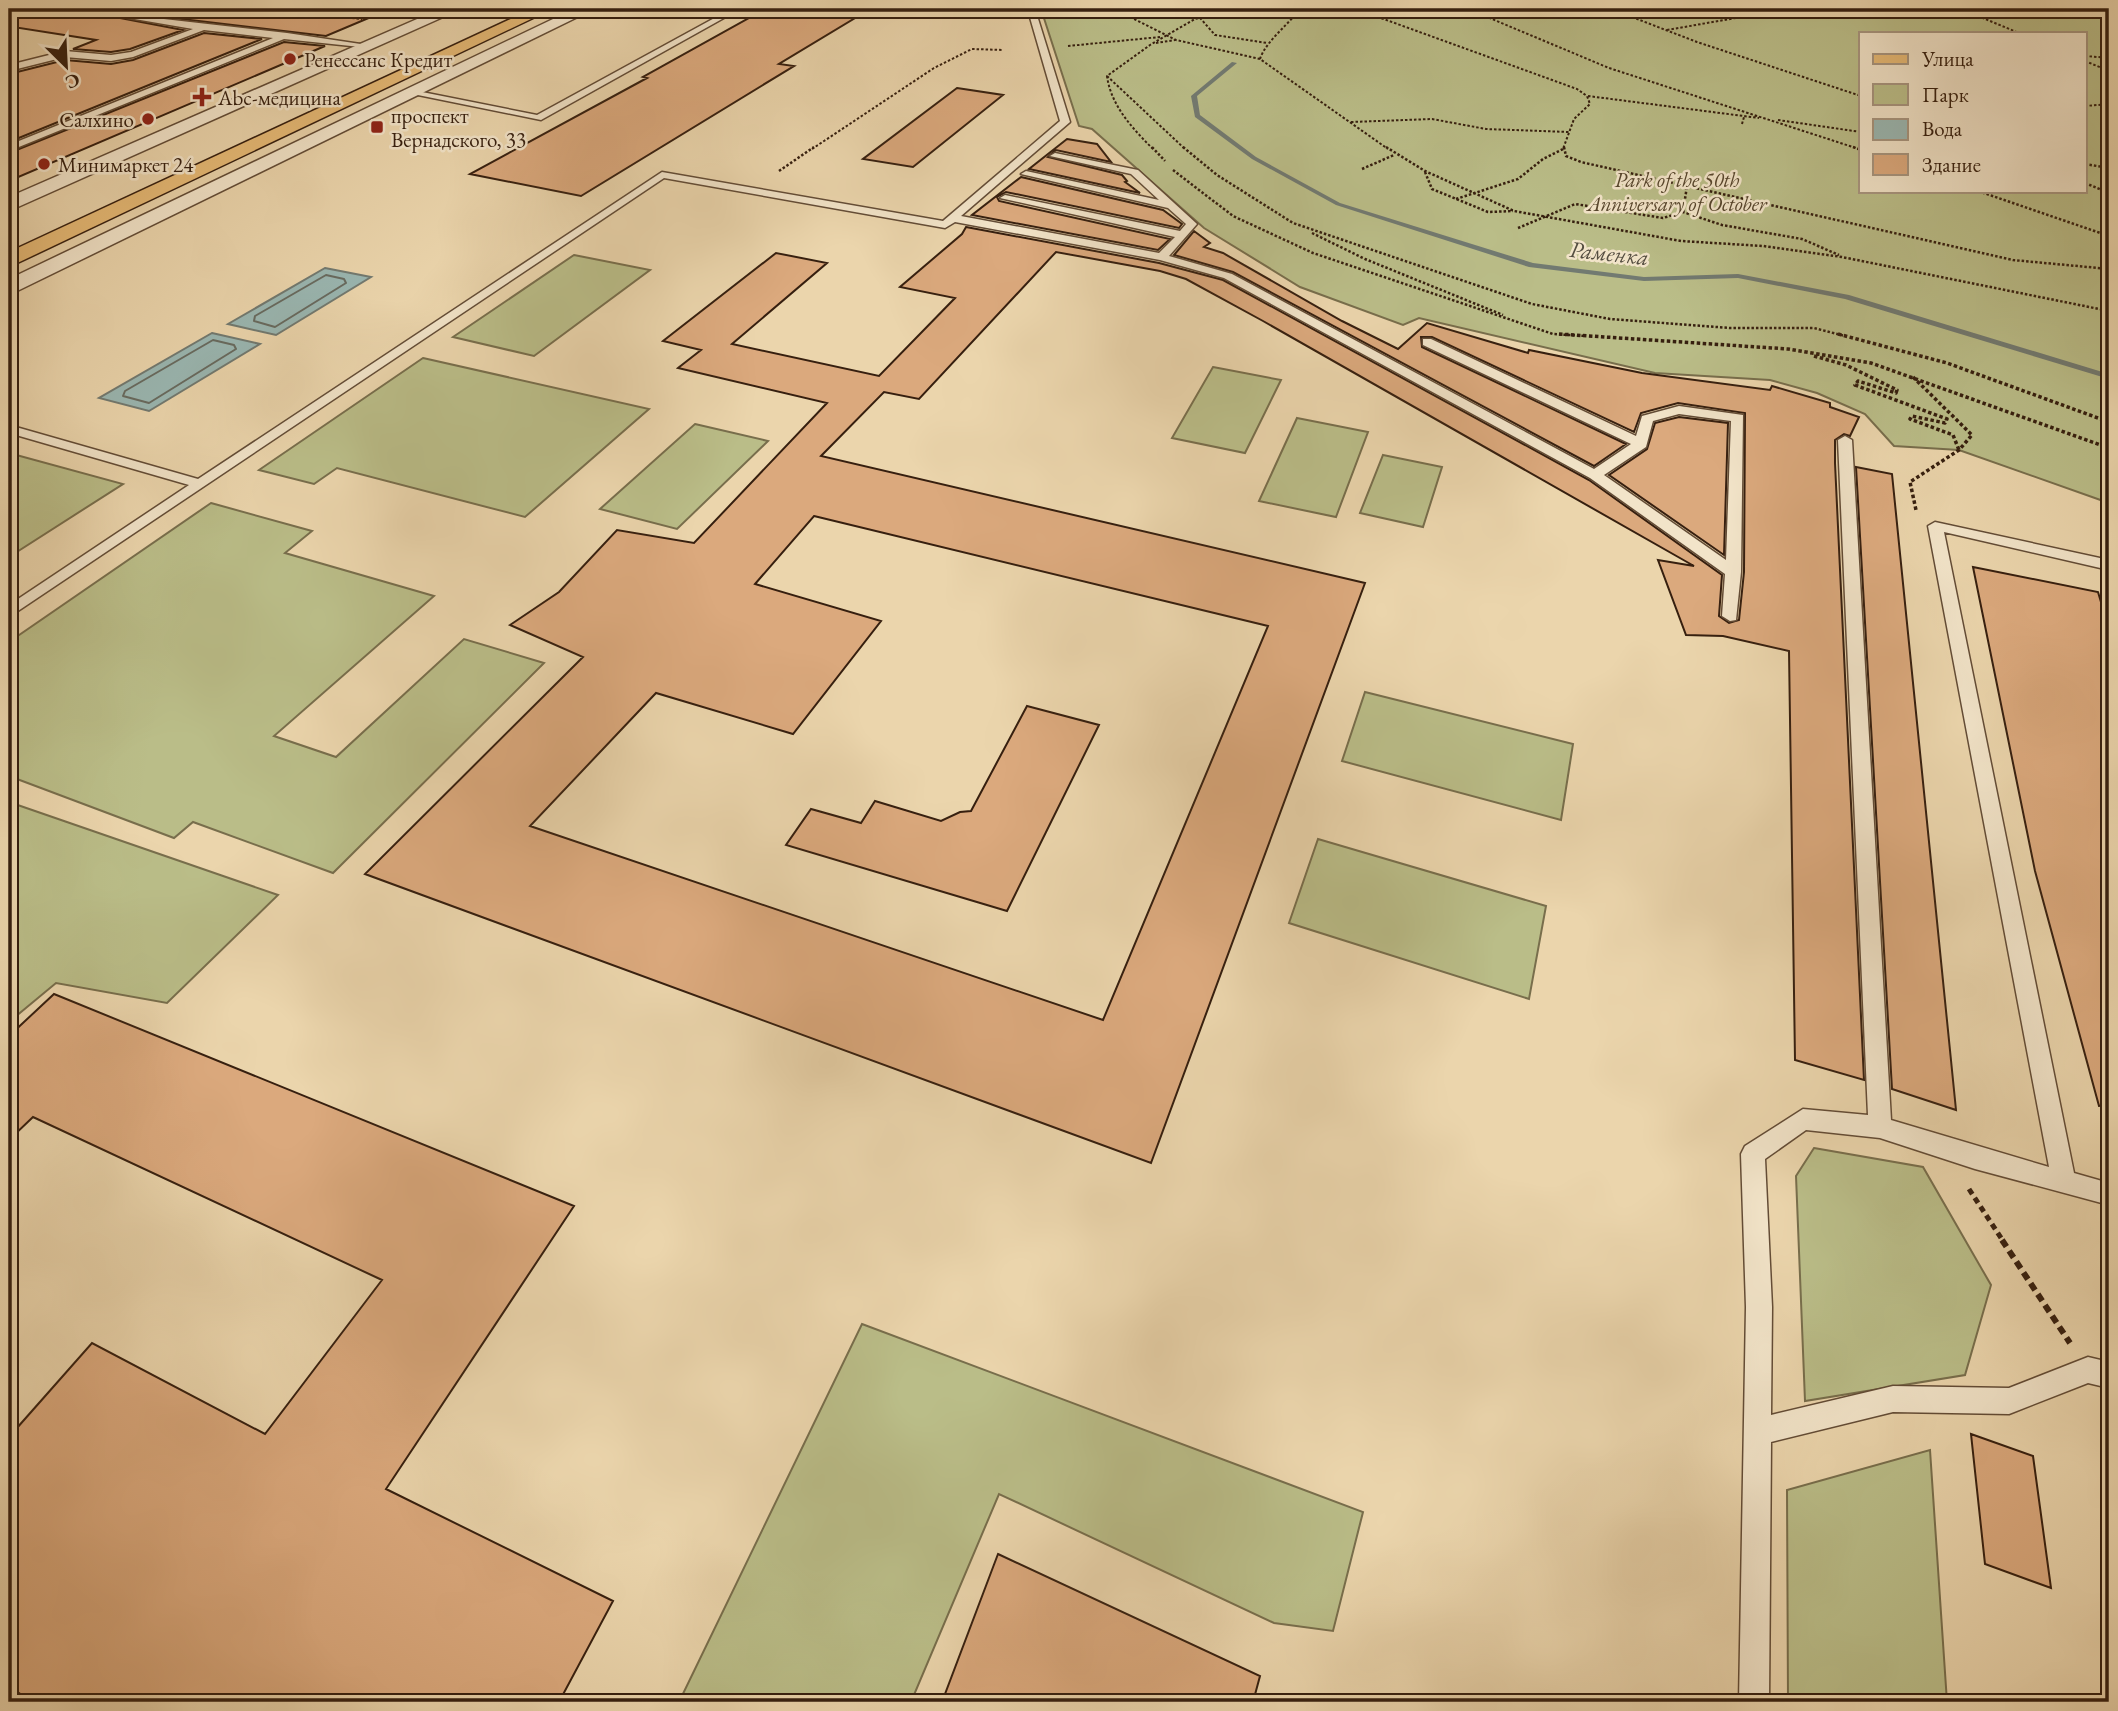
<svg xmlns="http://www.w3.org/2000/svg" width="2118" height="1711" viewBox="0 0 2118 1711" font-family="'EB Garamond',serif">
	<rect width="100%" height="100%" fill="#ebd5ac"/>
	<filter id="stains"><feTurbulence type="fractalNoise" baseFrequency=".00286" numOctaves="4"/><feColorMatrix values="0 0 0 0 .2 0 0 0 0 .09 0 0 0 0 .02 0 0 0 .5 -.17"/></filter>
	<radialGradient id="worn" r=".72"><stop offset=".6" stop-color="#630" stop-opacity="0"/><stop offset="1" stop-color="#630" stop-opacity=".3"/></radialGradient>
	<path fill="#babd88" stroke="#786e4c" stroke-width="2" fill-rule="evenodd" d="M1041,9h1068v494l-150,-53 -65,-4 -29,-32 -48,-21 -47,-13 -115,-7 -236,-55 -16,7 -103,-38 -96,-59 -112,-99 -13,-3zM1861,33h224v158h-224z
		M574,255l76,15 -116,86 -81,-19z
		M423,358l226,51 -124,108 -188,-49 -23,16 -55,-14z
		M1213,367l68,13 -36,73 -73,-15z
		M1297,418l71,14 -32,85 -77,-16z
		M695,424l73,17 -91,88 -77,-20z
		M9,453l114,31 -114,73z
		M1383,455l59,12 -19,60 -63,-14z
		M211,503l101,28 -27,22 149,43 -160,140 62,21 128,-118 80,24 -211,210 -140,-51 -19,16 -165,-62v-134z
		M1365,692l208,52 -12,76 -219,-59z
		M9,802l269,93 -111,108 -111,-20 -47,39z
		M1318,839l228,67 -17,93 -240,-76z
		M1814,1148l109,19 68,118 -26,90 -160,26 -9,-225z
		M862,1324l501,188 -30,119 -59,-8 -275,-129 -88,208h-232z
		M1930,1450l17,252h-159l-1,-212z"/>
	<path fill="#9ab7b2" stroke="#727a71" stroke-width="2" d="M325,268l46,9 -95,58 -48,-11z
		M212,333l48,11 -111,67 -50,-13z"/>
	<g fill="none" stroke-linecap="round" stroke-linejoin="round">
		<path stroke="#686b60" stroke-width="2" d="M326,275l18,4 2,4 -71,44 -21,-6 1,-5z
			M213,340l21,5 2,4 -87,54 -26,-7 2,-5z"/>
		<path fill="#727a71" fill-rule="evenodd" d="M1232,62l5,1 -40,33 3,19 56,42 84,46 193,60 111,14 94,-3 111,21 260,79v5l-264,-80 -107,-21 -94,3 -115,-14 -193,-62 -84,-46 -57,-42 -4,-21z"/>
	</g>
	<path fill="#dba97d" stroke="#361f0f" stroke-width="2" fill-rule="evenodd" d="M15,9h58l110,21 -53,19 -19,3 -38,-3 23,-9 -83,-13z
		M97,9h293l-64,27z
		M765,9h105l-91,55 15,2 -213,130 -111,-22 177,-96 -4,-1z
		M204,33l58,6 -253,103v-68l56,-14 46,4 22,-4z
		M284,42l41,4 -316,135v-28z
		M957,88l46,7 -90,72 -50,-8z
		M1067,139l30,5 14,18 -55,-12 -8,7 74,18 5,6 -2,1 15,11 -111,-24z
		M1021,177l142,33 19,14 -3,4 -173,-36 -9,5 2,4 171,38 -12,11 -186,-35z
		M966,227l193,36 64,17 366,200 133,95 -3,41 10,7 10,-3 5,-48 1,-159 -67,-10 -37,10 -7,19 -202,-95h-11l1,10 204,97 -32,22 -361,-194 -59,-17 20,-24 16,12 -6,4 19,6 119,68 56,28 29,-26 101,30 1,-3 113,23 128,17 2,-4 58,17v4l29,10 -9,19 -6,-2 -9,6v23l29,617 -69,-20 -6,-409 -66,-15 -37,-1 -28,-75 36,6 -431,-245 -77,-42 -26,-8 -104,-19 -137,147 -35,-7 -63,64 544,127 -214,580 -786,-289 218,-217 -73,-32 49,-33 58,-62 77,13 133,-140 -149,-35 23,-18 -38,-9 113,-88 51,10 -95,81 147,32 76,-78 -55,-11 62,-53zM814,516l454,110 -165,394 -573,-194 126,-133 137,41 88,-113 -126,-37z
		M1679,417l49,6 -4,132 -115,-80 38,-26 8,-26z
		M1856,467l36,7 64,636 -64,-21z
		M1973,567l125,25 11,37v476l-10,1 -64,-235z
		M1027,706l72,19 -92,186 -221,-66 25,-36 50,14 14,-22 66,20 19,-9 11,-1z
		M54,994l520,212 -188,283 227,112 -54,101h-527l-23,-16v-249l83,-94 173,91 117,-154 -349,-163 -24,23v-104z
		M1971,1434l62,22 18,132 -66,-24z
		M998,1554l262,122 -7,26h-311z"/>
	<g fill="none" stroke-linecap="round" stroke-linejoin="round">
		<defs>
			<path id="service" d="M76,9l211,24 87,13 -4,2 -86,-9 -275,112v-6l264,-107 -69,-8 -71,27 -22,4 -46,-4 -56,14v-6l56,-14 46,4 20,-3 62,-23z
				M731,9h9l-199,111 -133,-27 4,-3 125,25z
				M987,9h48l35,113 -109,94 198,37 16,-16 -175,-39 5,-3 175,36 6,-7 -18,-16 -147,-34 5,-3 133,29 -28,-26 -81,-18 5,-3 83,17 59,54 -28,32 63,18 362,195 37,-25 -208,-99v-6h8l205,97 6,-20 37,-10 64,9 -2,157 -5,48 -6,1 -8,-5 3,-42 -135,-96 -366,-200 -64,-18 -205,-38 -10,6 -281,-50 -655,439v-12l180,-120 -180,-52v-8l189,54 464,-307 281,49 117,-100 -31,-107zM1679,414l52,7 -5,139 -122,-85 42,-28 7,-26z
				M1845,436l7,4 39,680 158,47 -121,-641 7,-4 174,38v10l-165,-38 130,641 35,10v22l-134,-36 -95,-31 -74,-8 -41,29 7,148 -1,108 122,-29 116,2 79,-31 21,5v26l-21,-5 -79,31 -116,-2 -122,30 -2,260h-30l7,-395 -5,-153 4,-8 58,-37 65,6 -30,-675z"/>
			<path id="tertiary" d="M440,9h21l-452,202v-14z
				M574,9h20l-585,286v-16z"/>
			<path id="primary" d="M532,9h20l-543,258v-15z"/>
		</defs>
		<use href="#service" stroke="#634c36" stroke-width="3"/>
		<use href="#tertiary" stroke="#634c36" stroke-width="3"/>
		<use href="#primary" stroke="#361f0f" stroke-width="3"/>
		<path stroke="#361f0f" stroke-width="2" stroke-dasharray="2.5 2" stroke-linecap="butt" d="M1114,9l62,31 84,19 128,90
			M1151,9l17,3 47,-3
			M1356,9l221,80 10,7 3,8 -16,15 -11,30
			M1468,9l141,59 250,81
			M1611,9l86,33 164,54
			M1961,9l58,24
			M1194,11l21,24 52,8
			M612,15l12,-6
			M44,17l15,-5
			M352,18l10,1
			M1667,30l103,-18 -1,-3
			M1156,43l19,-3
			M1068,46l92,-9
			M2085,56l24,2
			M1260,59c6,-18 27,-33 40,-50
			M2085,61l24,10
			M1107,76l78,73
			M1588,96l171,22
			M2085,106l24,-2
			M1778,120l83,12
			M1351,122l81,-3 54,10 83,3
			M1742,124l2,-7
			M812,149l122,-81 38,-19 31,1
			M1153,149c-20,-20 -42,-43 -46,-73l43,-31 45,-26 43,-10"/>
		<path stroke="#361f0f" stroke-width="2.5" stroke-dasharray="2.5 2" stroke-linecap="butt" d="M1152,147l13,14
			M1183,147l34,28 76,48 239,81 78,15 120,9h84l31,8
			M1386,147l39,24 89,40 167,30 82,5 79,11 267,54
			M1564,147l2,9 15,6 432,98 96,9
			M1853,147l8,3
			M2085,164l24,4
			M1362,169l32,-14
			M1173,170l60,46 80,37 240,81 33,2
			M779,171l35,-24
			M1425,172l7,17 56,23 25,-1
			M2085,183l24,10
			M1978,191l131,45
			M1456,199l62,-20 25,-20 20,-10
			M1683,212l4,-26
			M1518,228l57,-24 88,14 20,-6 39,13 80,14 37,16
			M1312,233l53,26 138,56"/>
		<path stroke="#361f0f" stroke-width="3.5" stroke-dasharray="3.5 2.5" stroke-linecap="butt" d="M1559,334l229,15 83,14 238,85
			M1838,334l109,29 162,59
			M1814,356l32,9 51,25 -1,3 -38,-12 -3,4 92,34 -2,4 -33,-7 -2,3 43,16 6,15
			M1913,377l59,58 -13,15 -49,32 6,28"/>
		<path stroke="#361f0f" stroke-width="5" stroke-dasharray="6 4.5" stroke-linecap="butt" d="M1969,1189l34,52"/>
		<path stroke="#361f0f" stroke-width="6" stroke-dasharray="8 5" stroke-linecap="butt" d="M2002,1240l68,103"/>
		<use href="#service" fill="#f2e4c9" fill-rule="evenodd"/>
		<use href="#tertiary" fill="#f2e4c9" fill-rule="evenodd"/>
		<use href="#primary" fill="#e6ba76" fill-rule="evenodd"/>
	</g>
	<g fill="#8f2418" stroke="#f2e4c9" stroke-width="2.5">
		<circle cx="290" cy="59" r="7"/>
		<path d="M198.5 86.5h7v7h7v7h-7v7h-7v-7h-7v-7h7z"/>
		<circle cx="148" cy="119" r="7"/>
		<rect x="370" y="120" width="14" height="14" rx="3.5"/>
		<circle cx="44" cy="164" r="7"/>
	</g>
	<g text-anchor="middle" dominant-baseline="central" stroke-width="5" stroke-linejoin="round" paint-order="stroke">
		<g font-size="21" fill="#361f0f" stroke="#f2e4c9" text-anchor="start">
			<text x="304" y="59">Ренессанс Кредит</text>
			<text x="218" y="97">Abc-медицина</text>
			<text x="391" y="115">проспект<tspan x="391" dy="24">Вернадского, 33</tspan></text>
			<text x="134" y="119" text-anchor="end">Салхино</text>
			<text x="58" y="164">Минимаркет 24</text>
		</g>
		<g font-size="21" font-style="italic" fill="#57462d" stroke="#f2e4c9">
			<text x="1677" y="179">Park of the 50th<tspan x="1677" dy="24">Anniversary of October</tspan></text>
		</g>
		<g font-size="23" font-style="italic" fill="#544d40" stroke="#f2e4c9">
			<text transform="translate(1609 253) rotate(6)">Раменка</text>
		</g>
	</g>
	<rect width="2118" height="1711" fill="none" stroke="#ebd5ac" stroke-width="35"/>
	<rect x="10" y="10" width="2097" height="1690" fill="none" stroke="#361f0f" stroke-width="3.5"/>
	<rect x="18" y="18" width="2083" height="1676" fill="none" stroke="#361f0f" stroke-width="2"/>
	<rect x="1859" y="32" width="228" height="161" fill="#f2e4c9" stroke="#a7957f" stroke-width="2"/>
	<rect x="1873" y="54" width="35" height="10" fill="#e6ba76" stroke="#a7957f" stroke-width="2"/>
	<text x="1922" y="66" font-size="21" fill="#361f0f">Улица</text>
	<rect x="1873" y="84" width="35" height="21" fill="#babd88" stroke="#a7957f" stroke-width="2"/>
	<text x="1922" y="102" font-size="21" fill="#361f0f">Парк</text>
	<rect x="1873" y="119" width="35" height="21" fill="#9ab7b2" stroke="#a7957f" stroke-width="2"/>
	<text x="1922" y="136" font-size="21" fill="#361f0f">Вода</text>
	<rect x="1873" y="154" width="35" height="21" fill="#dba97d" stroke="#a7957f" stroke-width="2"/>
	<text x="1922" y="172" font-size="21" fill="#361f0f">Здание</text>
	<g transform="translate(66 66) rotate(156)" stroke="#f2e4c9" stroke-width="5" paint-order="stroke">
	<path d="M0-5L12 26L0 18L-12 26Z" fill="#361f0f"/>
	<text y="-10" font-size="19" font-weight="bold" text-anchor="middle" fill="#361f0f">С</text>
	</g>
	<rect width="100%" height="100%" filter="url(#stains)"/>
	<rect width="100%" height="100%" fill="url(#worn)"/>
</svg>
